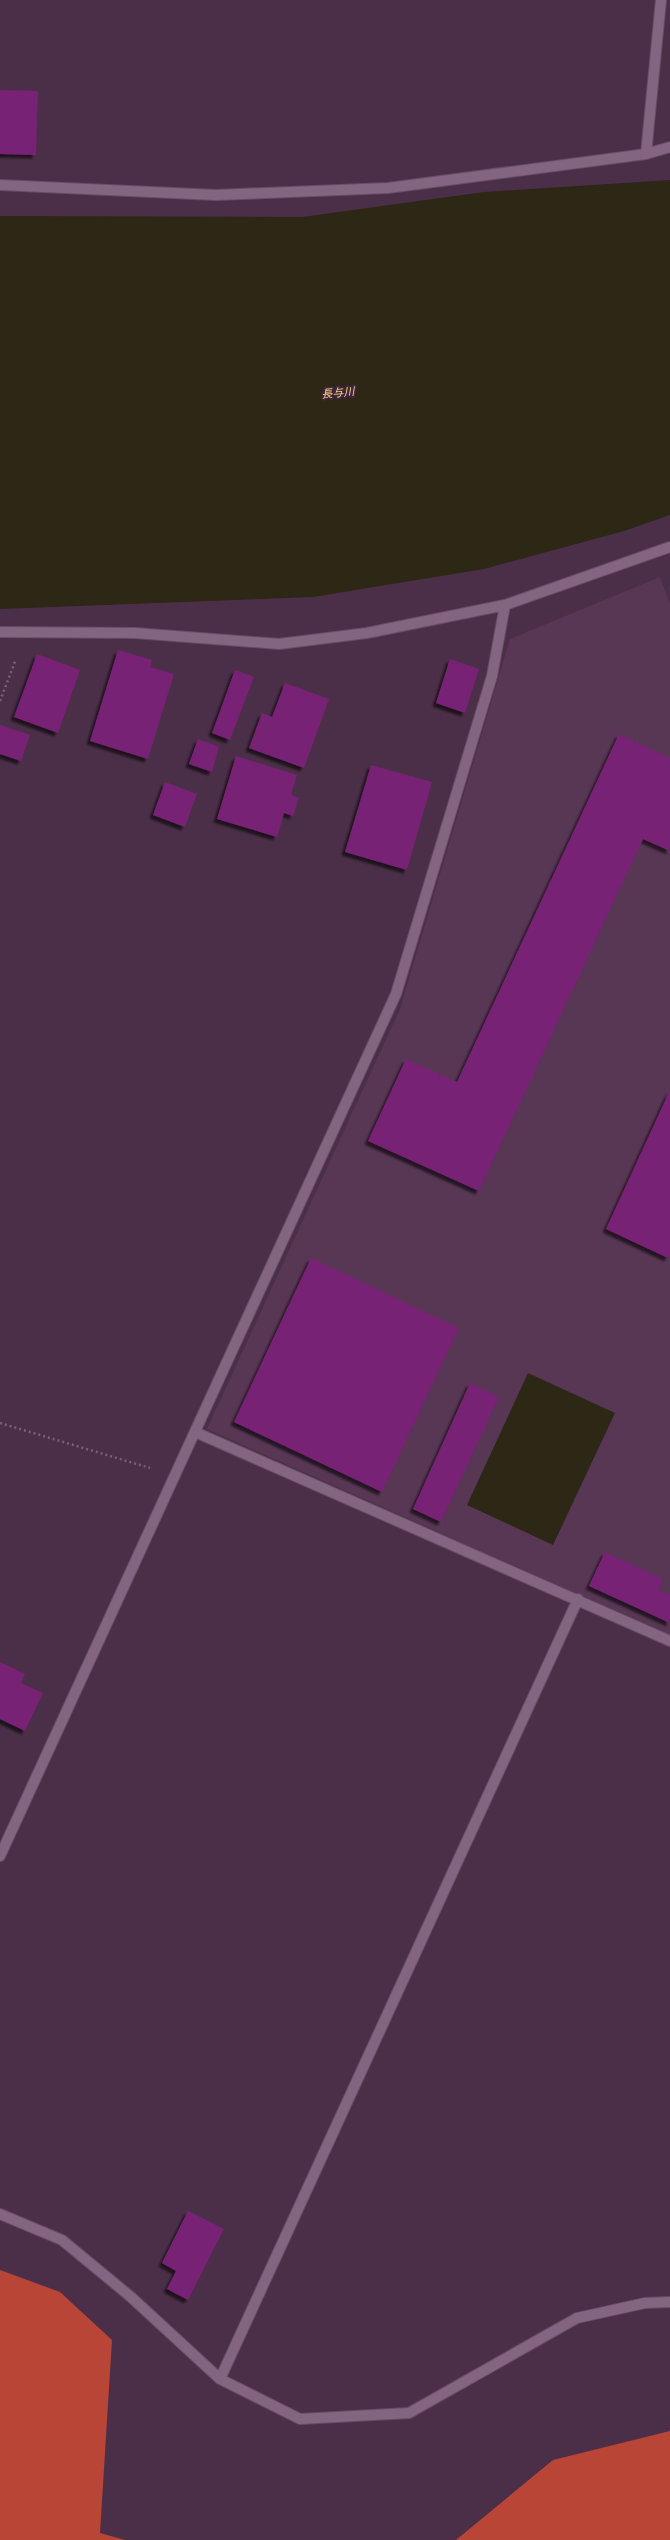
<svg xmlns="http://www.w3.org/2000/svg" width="670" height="2540" viewBox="0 0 670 2540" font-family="'Fira Sans','Noto Sans JP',sans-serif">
	<defs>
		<filter id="shadow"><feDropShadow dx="-3.5" dy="3.5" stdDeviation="1" flood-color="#0009"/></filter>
	</defs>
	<rect width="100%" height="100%" fill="#4b2f48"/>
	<path fill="#583755" d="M660,577l10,27v1031l-463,-206 193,-420 110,-370z"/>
	<path fill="#b94537" d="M0,2270l60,22 52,48 -12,193 25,7h-125z
		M670,2431v109h-214l97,-80z"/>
	<path fill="#2d2715" d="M670,180v335l-46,16 -140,38 -171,28 -313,12v-393l302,1 182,-25z
		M528,1373l87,40 -62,132 -86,-40z"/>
	<path fill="#782274" filter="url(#shadow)" d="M0,90l38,1 -2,64 -36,-1z
		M118,650l34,10 -2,7 24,7 -26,85 -58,-18z
		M37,654l43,16 -22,63 -44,-16z
		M450,659l29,10 -14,44 -29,-10z
		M235,670l19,7 -24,63 -18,-7z
		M285,683l44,16 -25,69 -55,-20 13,-35 10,4z
		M0,725l30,10 -9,26 -21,-7z
		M619,734l51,24v93l-27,-12 -164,352 -111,-50 38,-82 51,23z
		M198,739l21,8 -7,25 -23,-8z
		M236,756l61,19 -6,20 8,3 -6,18 -9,-3 -7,24 -60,-18z
		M371,765l61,17 -25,88 -62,-18z
		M165,782l32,12 -12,33 -32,-12z
		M670,1090v163l-2,5 -62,-29z
		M311,1258l148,70 -77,164 -148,-70z
		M470,1383l29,14 -58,125 -28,-13z
		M605,1552l58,27 -5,11 12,5v28l-81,-37z
		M0,1662l25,12 -4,9 22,10 -18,38 -25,-12z
		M188,2211l36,18 -36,71 -21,-11 9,-18 -14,-8z"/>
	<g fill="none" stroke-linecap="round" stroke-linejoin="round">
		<defs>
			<path id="minor" d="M646,154l15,-154
				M0,185l216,10 172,-7 258,-34 24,-7
				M0,632l135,1 144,11 88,-11 138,-28 165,-58
				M195,1432l475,209
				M0,1856l396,-862 96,-318 13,-71
				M0,2214l62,26 69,57 89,82 80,40 109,-6 168,-95 68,-15 25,-1
				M220,2379l358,-780"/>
		</defs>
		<use href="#minor" stroke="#654e63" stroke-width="12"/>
		<path stroke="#796076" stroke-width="2.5" stroke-dasharray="2 3" stroke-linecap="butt" d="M0,701l16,-42
			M0,1423l150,45"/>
		<use href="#minor" stroke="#846581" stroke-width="10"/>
	</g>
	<g text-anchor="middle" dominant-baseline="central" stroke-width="4" stroke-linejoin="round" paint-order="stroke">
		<g font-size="11" font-style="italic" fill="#fbdc87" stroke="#40253d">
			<text transform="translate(338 393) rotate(-5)">長与川</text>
		</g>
	</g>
</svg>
